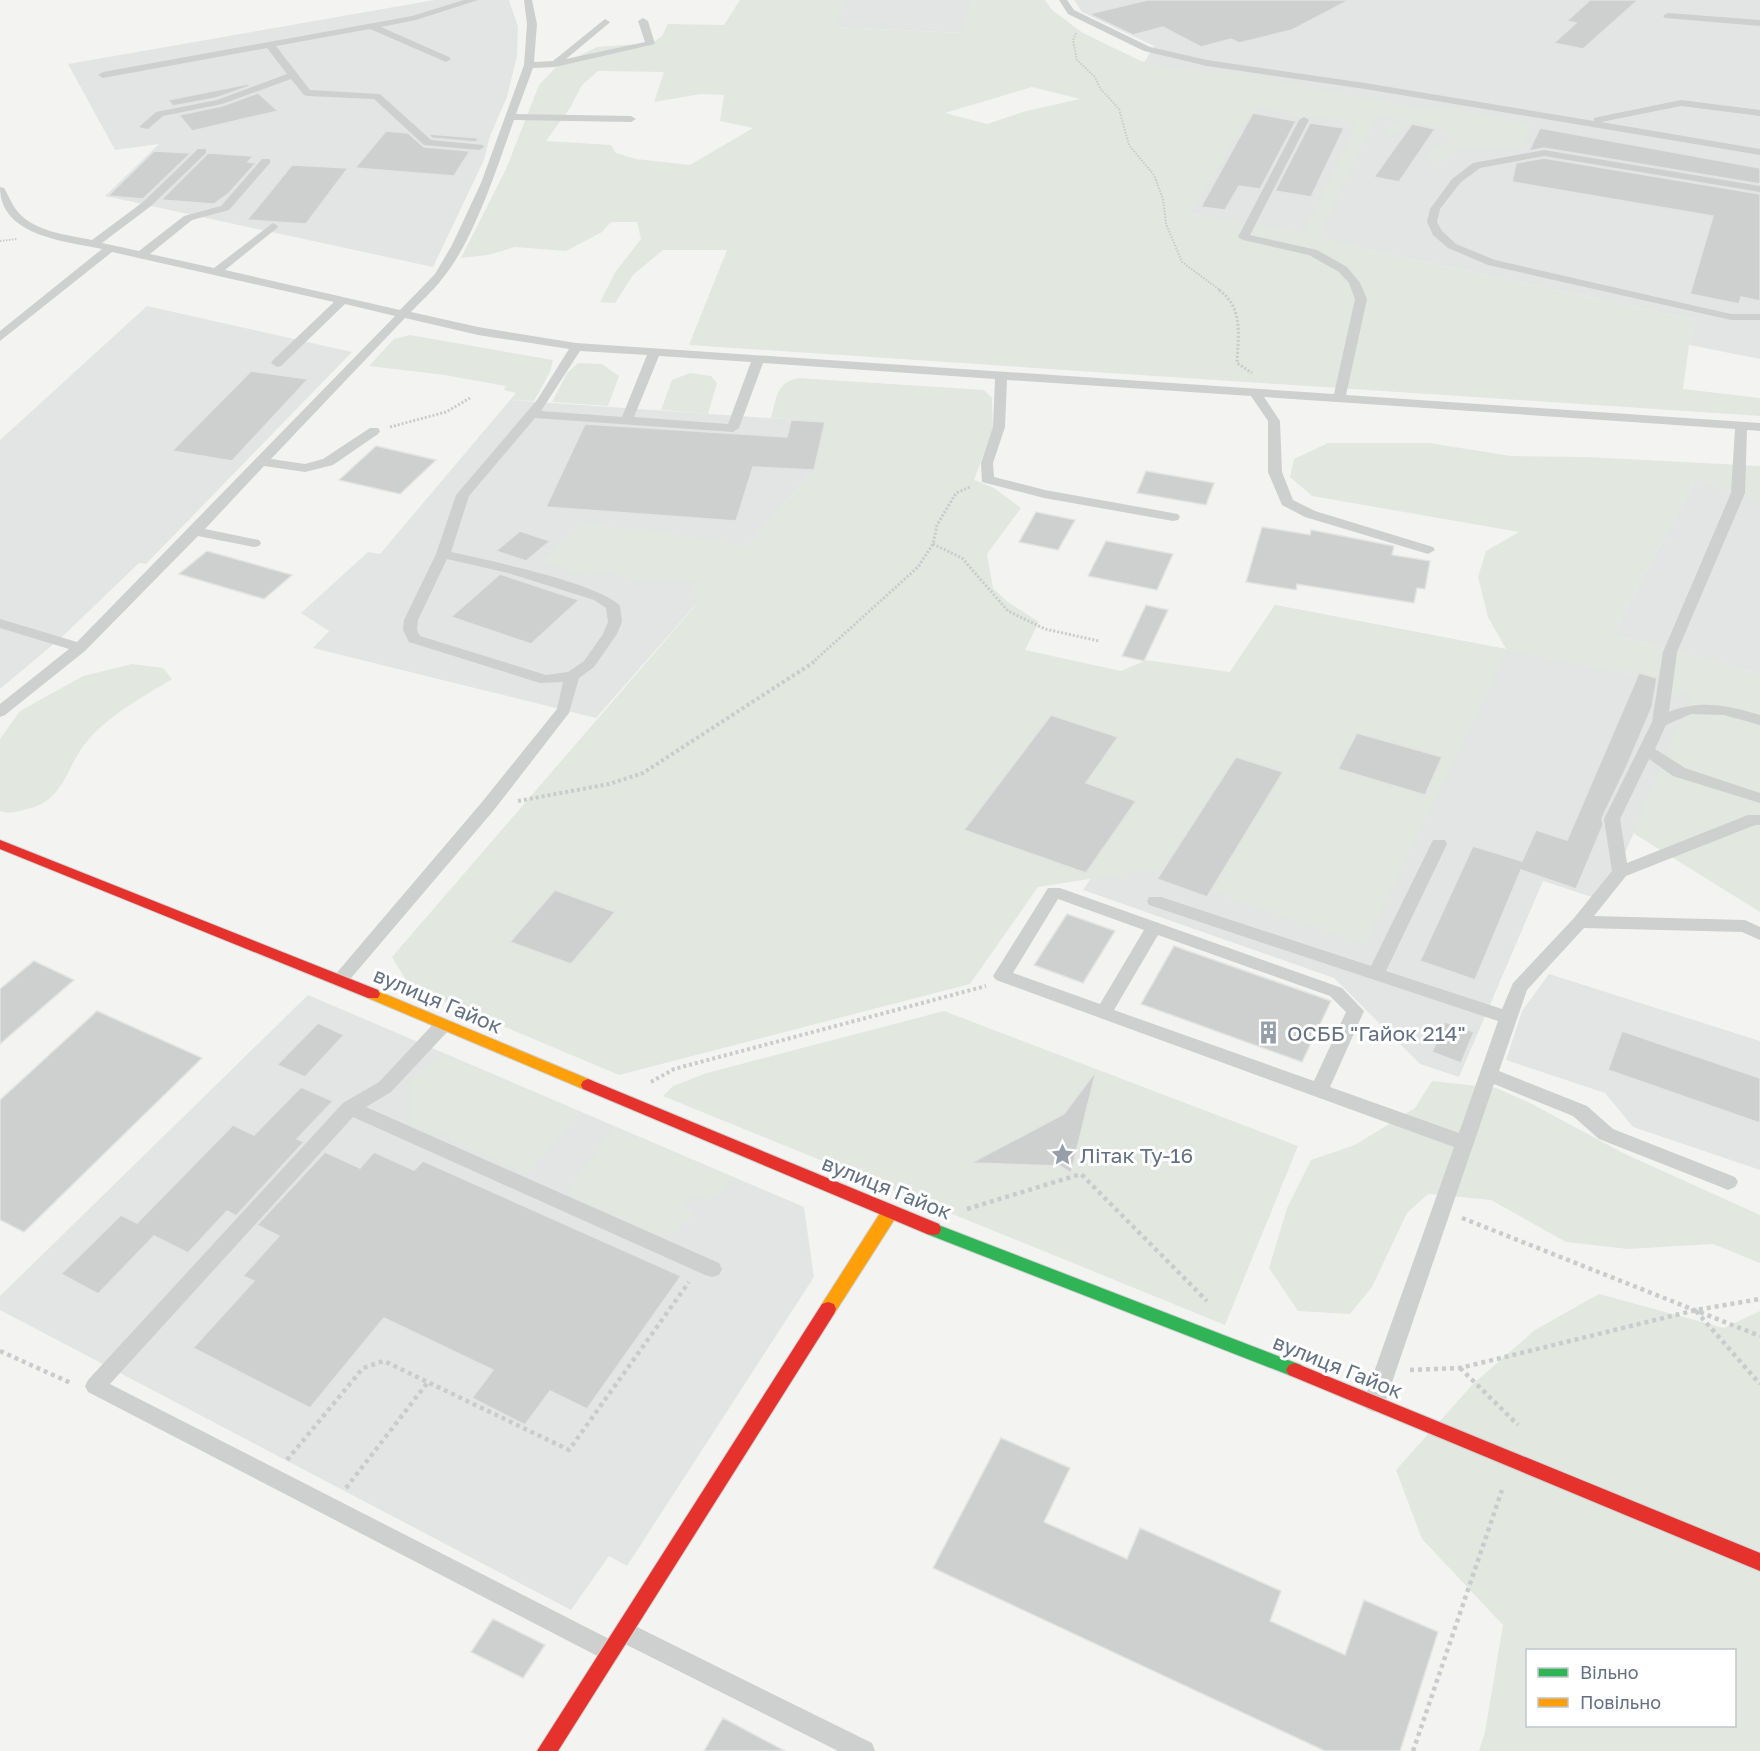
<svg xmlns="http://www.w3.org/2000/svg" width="1760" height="1751" viewBox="0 0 1760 1751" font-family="'Golos Text',sans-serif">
	<rect width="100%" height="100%" fill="#f3f4f2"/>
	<path fill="#e3e5e5" d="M434,0h75l9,27 -1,29 -10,41 -17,39 -6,24 -51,107 -328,-71 54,-52 -44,6 -47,-86z
		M845,0h127l-9,33 -129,-6z
		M1074,0h686v359l-71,-14 7,-25 -323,-69 -69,-17 -115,-20 -61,-125 26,-43 -72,-34z
		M147,306l205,46 -206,212 -7,-1 -77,74 -62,52v-249z
		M510,400l315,22 -11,48 -218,248 -283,-70 16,-17 -28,-18 67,-61 12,2z
		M1696,478l64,23v173l-148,-39z
		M1275,605l360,69 61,17 -92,210 -61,-20 -84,196 -39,-13 -86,-86 -251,-88z
		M1549,974l211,67v129l-127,-43 -28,-34 -99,-33 16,-49z
		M308,995l496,212 10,70 -187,289 -18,-10 -38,54 -571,-300v-14z"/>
	<path fill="#e2e7e0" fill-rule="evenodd" d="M740,0h105l-10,27 127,6 10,-33h73l7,10 31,23 58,28 30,8 72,4 71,16 96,17 35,1 85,17 -8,25h-66l-12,13 -13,-1 -4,-8 31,-14c-8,-10 -31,-16 -45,-15 -8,1 -15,7 -21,11l-7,-2 5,-7 20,-5 -33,-6 -59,122 55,14 323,69 -7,25 -6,44 77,9v18l-1071,-71 38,-95h-64l-30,25 -18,28 -15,-1 16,-31 25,-32 -4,-17h-26l-9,10 -36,19 -51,-4 -27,8 -27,3 45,-89 33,-84 17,-18 41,-20 55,-4 10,-7 6,-12 56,1zM598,71l66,1 -10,30 47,-8 23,1 -4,26 33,7 -63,37 -54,-6 -20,-6 -5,-8 -65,-4 24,-33 12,-23zM1032,87l48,12 -54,12 -39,13 -42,-11zM1254,108l104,15 -54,110 -115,-19z
		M410,335l143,25 -3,12 -16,29 -24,-1 6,-7 -12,-3 2,-4 -62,-11 -75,-9 25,-27z
		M578,363l24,1 17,12 -11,30 -56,-4 15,-29z
		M690,373l21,3 6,7 -9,31 -47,-4 11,-30z
		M798,378l186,12 8,8 1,31 -19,51 20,8 27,20 -34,46 6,34 15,14 31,20 -14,28 96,21 25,-11 84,12 45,-67 231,44 -18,-32 -10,-40 8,-26 33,-19 -207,-36 -22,-19 4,-18 34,-16h101l82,13 76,1 173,9v35l-64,-23 -84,157 148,39v238l-127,-79 59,-136 -57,-23 -128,-24 -142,293 -218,-73 -109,17 -68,97 -351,91 -209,-88 -18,-30 303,-351 -2,-25h-58l-23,-10 -24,4 -46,-13 41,-38 63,6 101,16 67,-76 11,-48 -54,-4c6,-21 4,-34 27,-40z
		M132,664l31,4 9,11c-29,18 -60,34 -83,60 -23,25 -23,62 -62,70 -10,3 -17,5 -27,2v-72l20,-28 63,-35z
		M944,1011l354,135 -73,179 -562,-229 10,-10 34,-13z
		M442,1054l138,58 -53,62 -78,-35 3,-3 -11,-5 -2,4 -27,-10 -3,-43z
		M1432,1081l64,7 34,15 93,50 137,62v48l-47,-19 -85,5 -62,-7 -75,-42 -63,-6 -21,19 -35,74 -22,27 -52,-3 -29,-43 18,-60 24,-48 44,-15 60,-37z
		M614,1128l121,50 -25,23 -15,-6 -14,12 13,7 -20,18 -14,3 -88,-39 -2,-9z
		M1599,1294l125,34 36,-17v440h-281l6,-19 18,-107 -81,-86 -26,-69 77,-86 62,-54zM1528,1650h206v76h-206z"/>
	<path fill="#cecfcf" stroke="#e2e3e2" stroke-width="1.5" d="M1147,0h202l-57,30 -53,13 -8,-4 -30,8 -38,-20 -30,8 -44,-21z
		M1590,0h48l-55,49 -29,-6 22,-20 -9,-2z
		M248,84l2,2 -34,12 -43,8 -5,-6z
		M258,93l20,18 -86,20 -13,-16 43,-9z
		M1253,113l43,8 -36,68 -21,-3 -14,24 -24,-3z
		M1310,123l34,5 -33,69 -36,-6z
		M1412,124l23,5 -36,53 -25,-5z
		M1540,128l220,40v16l-216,-36 -15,3z
		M386,131l22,2 16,14 46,4 -16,25 -99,-8z
		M428,134l51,4 -3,4 -44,-4z
		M154,151l37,2 -48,46 -35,-3z
		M208,153l45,3 -5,6 8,1 -27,30 -15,11 -53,-4z
		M1544,158l216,36v107l-19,-4 -2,7 -49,-10 23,-78 -201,-34 4,-19z
		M292,165l56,3 -42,56 -59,-4z
		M251,371l57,8 -76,82 -60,-10z
		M791,420l34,2 -11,48 -61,-3 -17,54 -190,-14 39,-83 202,13z
		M376,446l60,14 -36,34 -61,-14z
		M1146,471l68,12 -8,22 -69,-12z
		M1036,512l39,8 -17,30 -39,-8z
		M1262,527l48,8 1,-5 83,16 -2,9 38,6 -5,28 -8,-1 -3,15 -117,-19 -1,6 -50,-8z
		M520,531l30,10 -24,20 -30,-10z
		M1106,541l67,13 -16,36 -69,-14z
		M207,551l85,24 -28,24 -85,-25z
		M500,574l79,26 -48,44 -80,-27z
		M1146,605l22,5 -24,51 -22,-5z
		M1639,673l18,5 -5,29 -26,61 -24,50 1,7 -27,64 -55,-19 -46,110 -55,-19 53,-115 49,15 14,-31 31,10z
		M1051,715l67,22 -32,46 50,18 -50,72 -122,-43z
		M1357,733l85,24 -17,38 -87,-26z
		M1236,757l47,15 -76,125 -50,-18z
		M555,890l60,22 -44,52 -61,-22z
		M1067,914l48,17 -32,52 -49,-18z
		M1174,946l157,55 -29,61 -161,-58z
		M34,961l40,19 -74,64v-55z
		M97,1011l105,47 -178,174 -24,-12v-120z
		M1445,1022l29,10 -13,31 -29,-11z
		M318,1023l26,12 -39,42 -28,-12z
		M1622,1031l138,47v45l-152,-53z
		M1096,1071l-25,102 -11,-7 -89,-3 93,-49z
		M301,1087l32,14 -36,38 7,3 -68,74 -9,-5 -39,42 -34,-17 -56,58 -37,-20 60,-59 16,8 96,-98 21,10z
		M325,1152l35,16 14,-16 40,18 9,-9 258,115 -94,133 -37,-18 -25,34 -53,-27 21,-28 -109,-52 -74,90 -117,-60 61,-67 -11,-5 36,-40 -22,-11z
		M1001,1438l69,30 -26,54 83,37 13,-31 141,63 -11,30 75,34 19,-55 74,32 -38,119h-75l-392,-183z
		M493,1619l52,26 -22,33 -52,-26z
		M723,1718l62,33h-81z"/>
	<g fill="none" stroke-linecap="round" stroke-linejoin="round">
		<defs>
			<path id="fast" d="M933,1223l368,142 3,5 -3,5 -6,2 -6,-2 -362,-141 -2,-5 2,-5z"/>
			<path id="slow" d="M373,989l220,92 2,4 -2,4h-10l-215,-91 -2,-4 2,-4z
				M890,1206l6,1 2,5 -2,5 -62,97 -6,2 -6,-2 -2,-5 2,-5 62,-97z"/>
			<path id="jam" d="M0,840l378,150 2,4 -2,4h-10l-368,-149z
				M588,1079l351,145 2,5 -2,5 -6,1 -6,-1 -344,-145 -2,-4 2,-4z
				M828,1302l6,2 2,5 -2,5 -276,437h-21l285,-447z
				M1295,1363l465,190v18l-471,-196 -3,-5 3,-5z"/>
		</defs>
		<use href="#fast" stroke="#d0d1d1" stroke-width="2"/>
		<use href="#slow" stroke="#d0d1d1" stroke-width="2"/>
		<use href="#jam" stroke="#d0d1d1" stroke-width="2"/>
		<path stroke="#cacbcc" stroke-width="2" stroke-dasharray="1.5 1.5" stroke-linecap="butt" d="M1076,33l-3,7 4,20 18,17 5,11 19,21 10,36 25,30 9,24 3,25 16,38 39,29
			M0,241l17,-2"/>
		<path stroke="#cacbcc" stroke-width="3" stroke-dasharray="2 2" stroke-linecap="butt" d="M1219,290c25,18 19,46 18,73l15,10
			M390,427l56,-15 24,-14
			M933,544l29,14 46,53 37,18 54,12
			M812,663l106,-96 15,-23 4,-19 19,-32 14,-6"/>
		<path stroke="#cacbcc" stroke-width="4" stroke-dasharray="3 3" stroke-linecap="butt" d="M518,801l91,-17 34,-11 171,-111
			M651,1082l23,-13 312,-83"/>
		<path stroke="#cacbcc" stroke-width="4.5" stroke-dasharray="4 4" stroke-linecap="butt" d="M967,1209l114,-35 126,127
			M1462,1218l298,118
			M1696,1311l64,73
			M0,1351l73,33
			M1460,1368l58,57
			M1410,1370l50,-2 236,-58 64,-11
			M287,1460l76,-92 21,-7 185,89 120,-168
			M346,1488l82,-106
			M1413,1751l89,-261"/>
		<path fill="#cecfcf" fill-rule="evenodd" d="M464,0h14l-62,20 -35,7 68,30 2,2 -5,3 -76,-33 -94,17 34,44 70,4 51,46 52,5 1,2 -5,3 -55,-5 -50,-46 -67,-3 -3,-1 -13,-16 -69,25 -59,12 -15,13 -9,-2 17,-15 61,-12 70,-26 -20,-26 -164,30 -5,-3 5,-3 309,-56z
			M524,0h8l5,24 -3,38 19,-1 52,-42 5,3 -2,2 -42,35 79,-17 -7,-21 5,-3 5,3 7,23 -100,23 -22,1 -17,46 115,2 5,3 -5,3 -117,-2c-17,47 -40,121 -72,159 -9,12 -21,22 -31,33l67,15 98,16 758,51 21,-95 -6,-16 -10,-11 -30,-17 -66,-15 -5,-3 61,-117 5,-3 5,3 -59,115 67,15 30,17 13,16 7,16 -21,96 414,28v8l-13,-1 -2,63 -68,159 -8,60c31,-13 60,-6 91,3v10l-36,-10 -33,-1 -25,11 -11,24 30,19 75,25v10l-87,-27 -24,-17 -29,60 7,44 121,-48h12v10h-5l-129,51 -32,40 151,4 15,7v13l-18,-8 -158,-4 -57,62 -28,81 88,35 26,23 122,48 3,5 -3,5 -7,3 -7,-3 -122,-48 -26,-23 -79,-32 -109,319 -4,6 -7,3 -7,-3 -4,-6 91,-256 -458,-167 -3,-4 55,-88h12l282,100 22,23 -34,76 129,46 39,-112 -349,-116 -2,-4 2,-4h12l210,69 60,-122 2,-4h12l2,4 -61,127 116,38 11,-26 61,-65 38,-47 -8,-52 48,-97 11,-70 68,-159 4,-64 -471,-32 16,24 2,51 11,28 22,11 118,36 2,3 -7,4 -123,-37 -23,-12 -14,-33v-51l-17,-25 -244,-16 -2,47 -12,36 1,14 51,13 133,24 2,3 -2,3 -5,1 -129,-23 -62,-16 -1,-19 12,-36 2,-48 -232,-16 -24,65 -6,4 -198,-14 -66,78 -18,56c32,7 151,32 169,54l2,16 -5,12 -23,33 -15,11 -10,35 -75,97 -148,174 -6,2 -6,-2 -3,-4 3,-4 148,-174 75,-93 6,-27 -23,1 -131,-41 -6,-12 1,-10 32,-66 20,-59 81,-95 32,-51 -91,-14 -73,-17 -134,141 34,5 18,-5 47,-31h8l2,3 -2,3 -45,31 -28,7 -41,-6 -59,63 54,11 2,3 -2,3 -5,1 -56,-11 -113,115 -80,64 -5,2v-13l69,-55 -69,-21v-9l77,23 318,-326 -50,-12 -64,62 -4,1 -6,-4 2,-3 61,-58 -222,-50 -112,89v-10l102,-82c-38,-8 -102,-13 -102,-62l4,1c5,8 8,17 14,24 17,20 50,23 74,28l51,-38 55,-53h8v4l-55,53 -49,37 37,8 45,-35 37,-10 41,-47h8v4l-41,47 -37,10 -42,34 64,14 59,-45 5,3 -1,2 -52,42 175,40 35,-36 17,-29 29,-62 43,-118 3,-41zM580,351l67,4 -25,62 -81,-6zM659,356l92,6 -23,62 -94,-7zM447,559l61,14 86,27 12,8 2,14 -5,12 -19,27 -16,11 -22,3 -126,-39 -3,-6 1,-10zM1058,899l86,31 -44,74 -87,-31zM1158,935l172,61 16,16 -32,69 -200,-71z
			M1059,0h8l7,10 76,37 57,13 158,23 229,38v-3l4,-1 83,-17 79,10v6l-79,-10 -80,16 159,27v6l-395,-66 -158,-23 -63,-15 -76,-37z
			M1668,13l92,7v6l-95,-8 -2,-2z
			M1544,150l216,36v6l-216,-36 -64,12 -20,15 -20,26 -3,13 5,9 14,13 39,16 236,54h29v6h-29l-243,-55 -40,-17 -15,-13 -6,-13 3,-13 22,-30 21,-16z
			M443,1018l6,2 3,5 -3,5 -58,62 -25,15 353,156 3,6 -3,6 -7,2 -7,-2 -352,-158 -243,267 507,259 4,8 -4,8 -8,3 -521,-270 -3,-6 3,-6 255,-277 36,-21 58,-62z
			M625,1621l247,122 3,8h-37l-221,-111 -4,-8 4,-8z"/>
		<use href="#fast" fill="#30b455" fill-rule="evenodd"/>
		<use href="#slow" fill="#ff9f0a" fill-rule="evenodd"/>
		<use href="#jam" fill="#e5322d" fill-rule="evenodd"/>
	</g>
	<defs>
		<symbol id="building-bare" viewBox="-9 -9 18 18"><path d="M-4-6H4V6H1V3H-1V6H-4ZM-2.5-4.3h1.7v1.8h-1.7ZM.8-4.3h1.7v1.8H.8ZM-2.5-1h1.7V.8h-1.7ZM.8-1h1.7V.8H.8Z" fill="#969fa9" stroke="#fff" stroke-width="2.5" paint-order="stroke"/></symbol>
		<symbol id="sight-bare" viewBox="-9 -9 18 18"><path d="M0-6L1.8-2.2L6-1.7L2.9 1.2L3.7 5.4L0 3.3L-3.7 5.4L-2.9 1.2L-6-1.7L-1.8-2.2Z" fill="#969fa9" stroke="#fff" stroke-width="2.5" paint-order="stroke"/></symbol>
	</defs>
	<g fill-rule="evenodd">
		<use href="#building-bare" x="1252" y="1016" width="33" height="33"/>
		<use href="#sight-bare" x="1046" y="1138" width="33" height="33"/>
	</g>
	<g text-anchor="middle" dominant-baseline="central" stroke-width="6" stroke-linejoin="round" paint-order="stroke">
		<g font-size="21" fill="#647182" stroke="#fff">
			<text transform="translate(438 1000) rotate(23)">вулиця Гайок</text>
			<text transform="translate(887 1187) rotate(22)">вулиця Гайок</text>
			<text transform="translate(1338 1366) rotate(22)">вулиця Гайок</text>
		</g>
		<g font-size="21" fill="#647182" stroke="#fff" text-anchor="start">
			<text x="1287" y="1033">ОСББ "Гайок 214"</text>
			<text x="1080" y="1155">Літак Ту-16</text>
		</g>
	</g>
	<rect x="1526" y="1649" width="210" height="78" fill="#ffffff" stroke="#c1c6cd" stroke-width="1.5"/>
	<rect x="1538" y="1668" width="30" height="9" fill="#30b455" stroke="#c1c6cd" stroke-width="1.5"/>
	<text x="1580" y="1679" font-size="18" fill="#647182">Вільно</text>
	<rect x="1538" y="1698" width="30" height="9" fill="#ff9f0a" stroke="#c1c6cd" stroke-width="1.5"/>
	<text x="1580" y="1709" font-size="18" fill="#647182">Повільно</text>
</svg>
